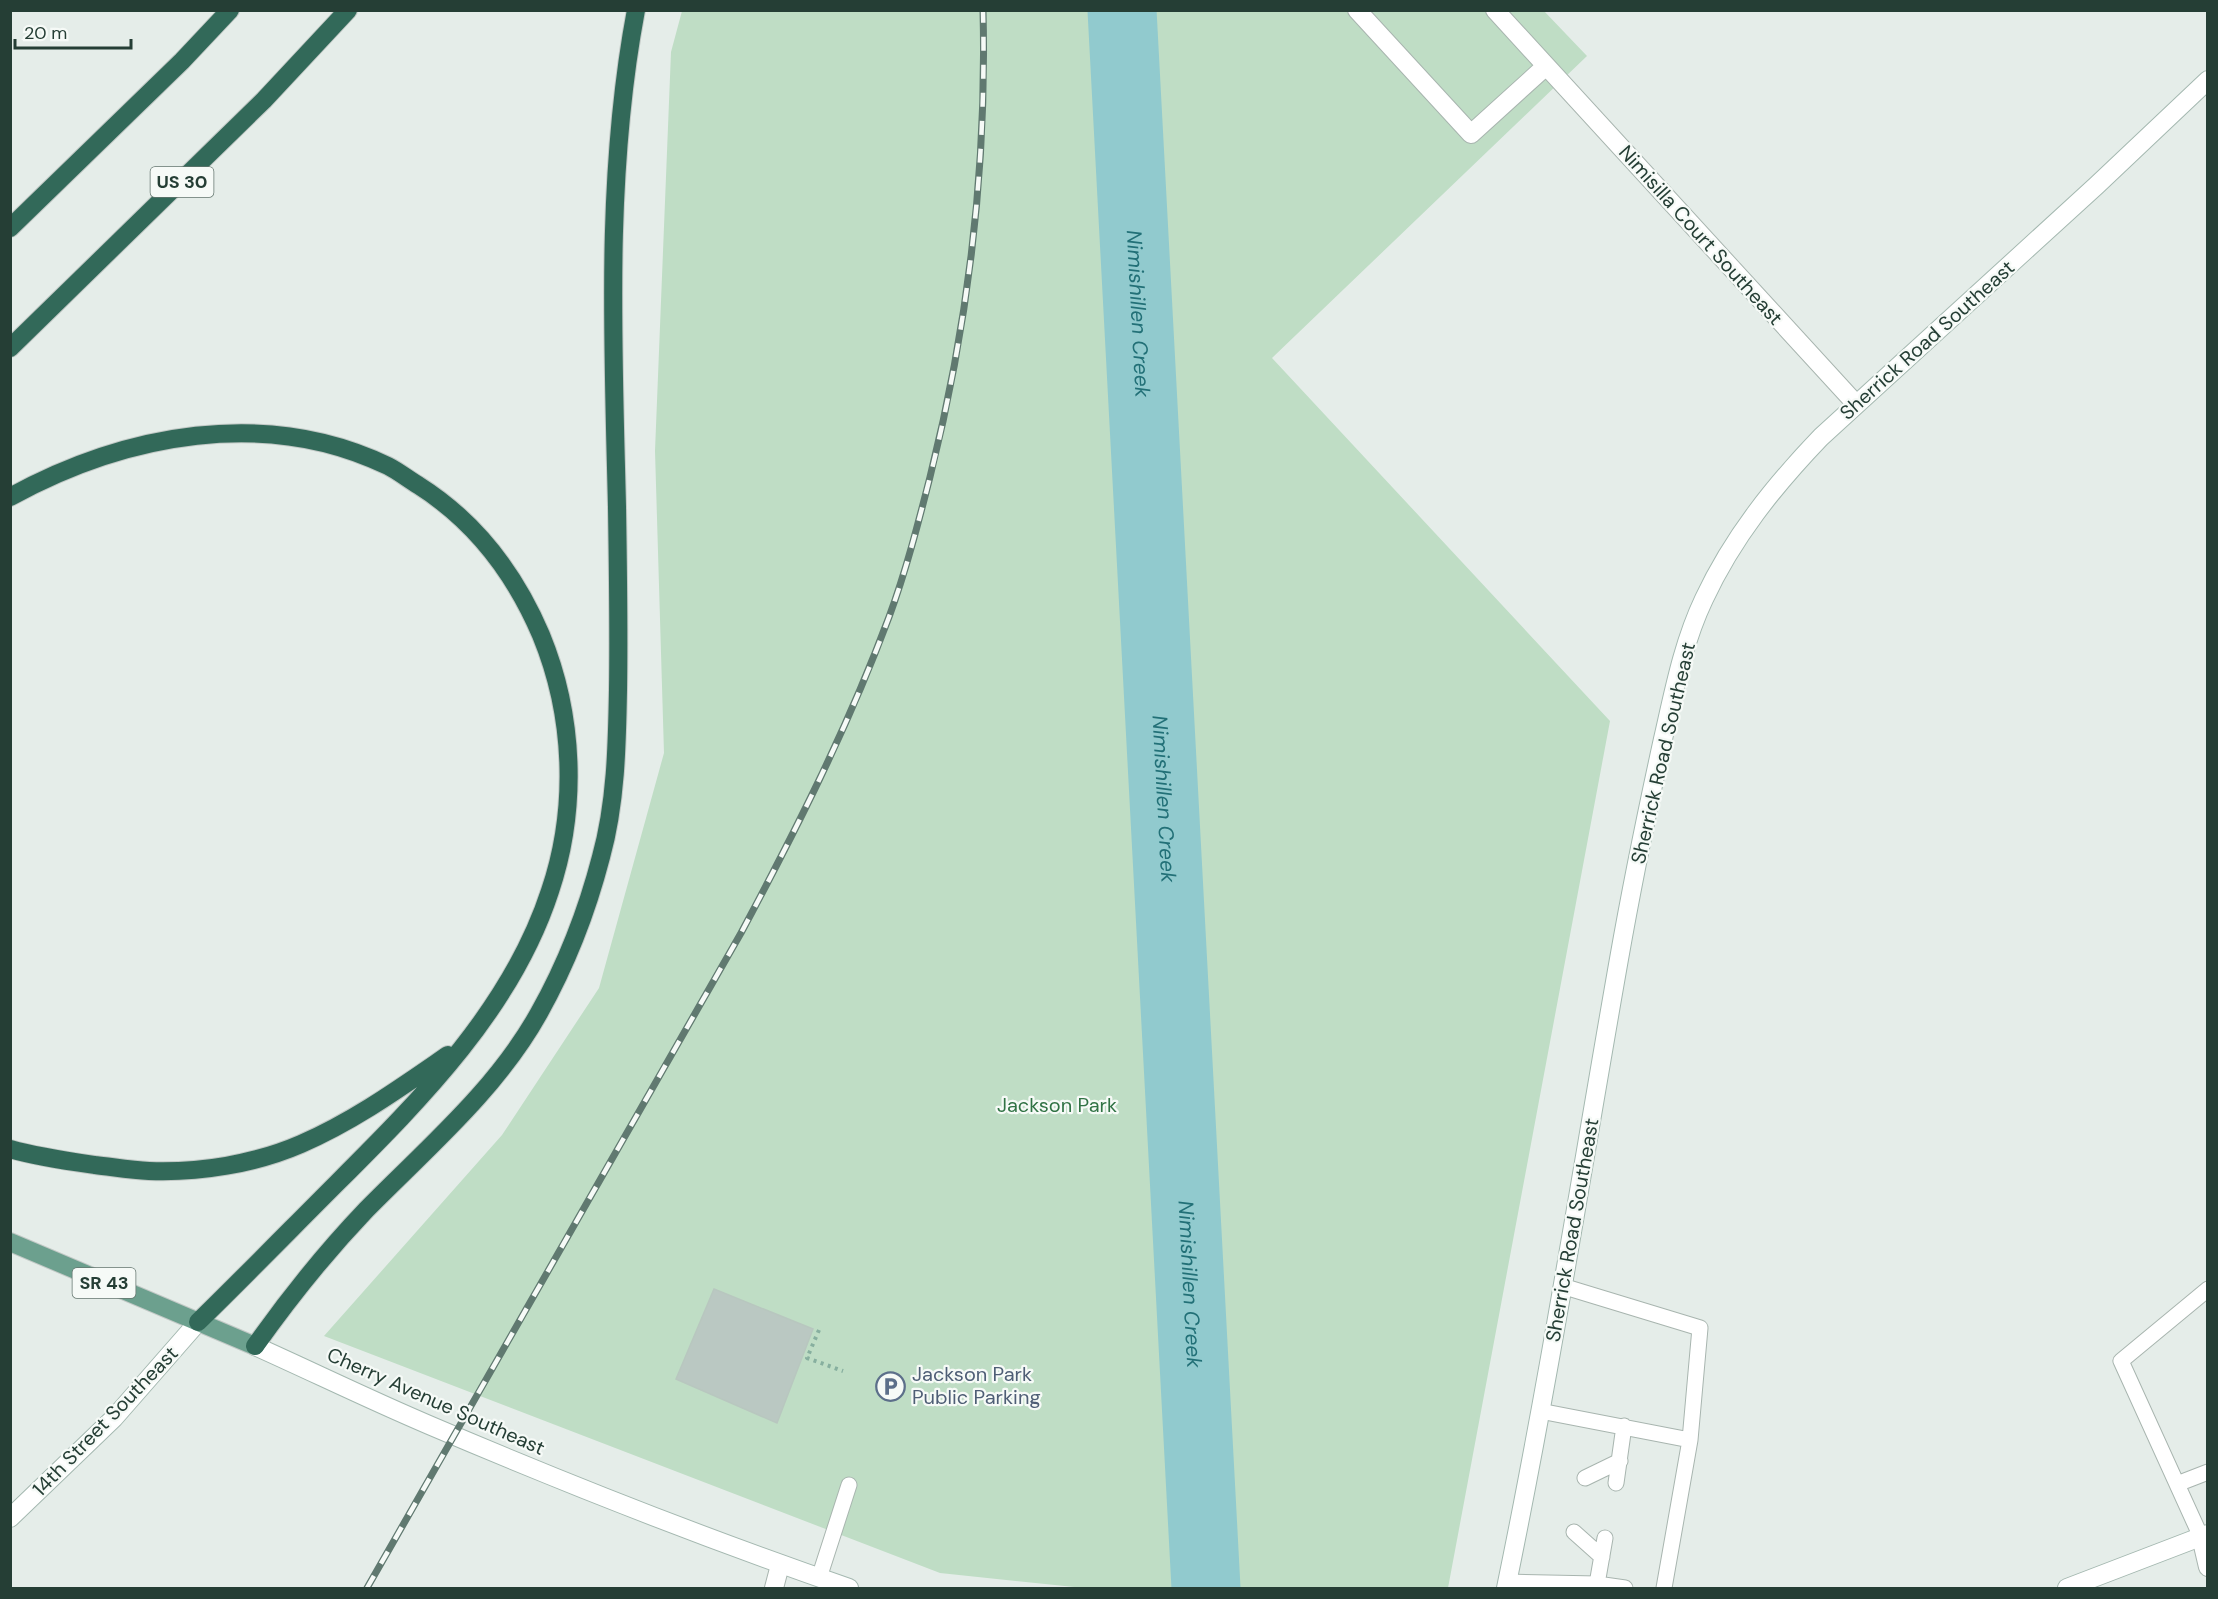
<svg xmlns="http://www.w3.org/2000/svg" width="2218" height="1599" viewBox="0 0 2218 1599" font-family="'DM Sans',sans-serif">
	<rect width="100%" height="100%" fill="#e5ede9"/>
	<path fill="#bfddc5" d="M682,11h862l43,45 -315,302 338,363 -162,867h-364l-144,-15 -616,-237 178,-201 97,-147 65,-235 -9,-302 16,-399z"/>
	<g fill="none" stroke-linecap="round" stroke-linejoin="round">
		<path stroke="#91cace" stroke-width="69" id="s1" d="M1122,10l84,1578"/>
	</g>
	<path fill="#bac8c2" stroke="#b8c7bf" stroke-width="1.5" d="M714,1289l99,40 -36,94 -101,-44z"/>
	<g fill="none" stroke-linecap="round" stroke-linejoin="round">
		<defs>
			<path id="lane" d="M1562,1286l138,42 -10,112
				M1540,1411l150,29 -26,148
				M1585,1478l35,-17
				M1616,1483l8,-57
				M2177,1484l31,-12
				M1574,1532l28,25
				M2201,1537l-80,-176 87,-72
				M819,1578l30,-93
				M1507,1582l90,2 28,4
				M1597,1584l8,-46"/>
			<path id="street" d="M1357,10l114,124 75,-68
				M1495,10l361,394
				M2201,1537l7,30
				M774,1588l6,-23"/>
			<path id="secondary" d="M255,1346c58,26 115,54 174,79 138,59 278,114 420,163
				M10,1518l104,-100 84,-96
				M1506,1588c43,-208 76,-419 113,-629 13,-74 28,-147 44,-220 11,-48 20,-96 41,-140 29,-62 70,-113 117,-162l276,-252 111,-105
				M2067,1588l141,-54"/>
			<path id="primary" d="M10,1242l245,104"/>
			<path id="highway" d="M10,228l172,-167 48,-51
				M10,348l254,-248 84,-90
				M10,497c115,-63 256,-90 378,-31 10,5 20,13 30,19 57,36 97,89 123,150 33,80 37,173 9,256 -38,117 -128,207 -213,292 -46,46 -92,93 -139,139
				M10,1149c28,8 57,12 85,16 18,2 36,5 54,6 50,2 106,-7 152,-27 53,-23 99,-56 147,-89
				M255,1346c34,-48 70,-93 111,-136 61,-62 130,-120 173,-197 28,-50 48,-102 62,-156 15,-54 16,-112 17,-167 1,-61 0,-122 -1,-183 -4,-166 -12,-333 19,-497"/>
		</defs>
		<use href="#lane" stroke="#a8b5af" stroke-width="17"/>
		<use href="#street" stroke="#a8b5af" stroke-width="20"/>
		<use href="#secondary" stroke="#a4b8b0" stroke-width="20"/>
		<use href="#primary" stroke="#c2c9c6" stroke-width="20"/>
		<use href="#highway" stroke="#c2c9c6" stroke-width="20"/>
		<path stroke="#87af9f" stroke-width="4" stroke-dasharray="3 4.5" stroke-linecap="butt" d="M819,1330l-12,28 36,13"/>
		<use href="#lane" stroke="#fff" stroke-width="15"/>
		<use href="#street" stroke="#fff" stroke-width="18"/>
		<use href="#secondary" stroke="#fff" stroke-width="18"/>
		<use href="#primary" stroke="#6ca08e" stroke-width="18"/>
		<use href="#highway" stroke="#326959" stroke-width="18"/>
		<defs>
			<path id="rail" d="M367,1588l374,-655c55,-103 107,-206 148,-316 17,-46 29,-93 41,-140 38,-152 57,-310 53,-467"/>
		</defs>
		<use href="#rail" stroke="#607970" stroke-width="7"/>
		<use href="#rail" stroke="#f6faf7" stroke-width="4.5" stroke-dasharray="14" stroke-linecap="butt"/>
	</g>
	<defs>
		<symbol id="parking-ring" viewBox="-11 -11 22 22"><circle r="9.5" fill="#f6faf7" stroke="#5c6f8a" stroke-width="1.5"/><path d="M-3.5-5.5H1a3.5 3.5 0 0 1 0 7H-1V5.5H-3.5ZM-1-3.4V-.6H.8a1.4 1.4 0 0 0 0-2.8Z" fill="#5c6f8a"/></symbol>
	</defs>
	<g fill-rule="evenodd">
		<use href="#parking-ring" x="874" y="1370" width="33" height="33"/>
	</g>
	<g text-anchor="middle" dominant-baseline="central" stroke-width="4.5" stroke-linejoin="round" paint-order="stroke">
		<g fill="#f6faf7" stroke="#64766f" stroke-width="1.5">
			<rect x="150.5" y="167" width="63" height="30" rx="4.5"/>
			<rect x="72.5" y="1268" width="63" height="30" rx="4.5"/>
		</g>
		<g font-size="18" font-weight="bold" fill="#253e35">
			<text x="182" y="182">US 30</text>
			<text x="104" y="1283">SR 43</text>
		</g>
		<g font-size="20" fill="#253e35" stroke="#f6faf7">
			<text transform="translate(1701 235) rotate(48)">Nimisilla Court Southeast</text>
			<text transform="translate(1927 340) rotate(-42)">Sherrick Road Southeast</text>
			<text transform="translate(1663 753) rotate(-77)">Sherrick Road Southeast</text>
			<text transform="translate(1572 1230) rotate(-80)">Sherrick Road Southeast</text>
			<text transform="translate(436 1401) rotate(24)">Cherry Avenue Southeast</text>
			<text transform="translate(105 1421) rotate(-46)">14th Street Southeast</text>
		</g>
		<g font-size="20" fill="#317345" stroke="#f6faf7">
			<text x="1057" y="1105">Jackson Park</text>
		</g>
		<g font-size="20" fill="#4e5e75" stroke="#f6faf7" text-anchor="start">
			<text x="912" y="1374">Jackson Park<tspan x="912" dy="23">Public Parking</tspan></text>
		</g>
		<g font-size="21" font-style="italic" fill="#227077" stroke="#f6faf7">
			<text stroke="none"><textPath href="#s1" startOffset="304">Nimishillen Creek</textPath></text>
			<text stroke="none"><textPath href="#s1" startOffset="790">Nimishillen Creek</textPath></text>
			<text stroke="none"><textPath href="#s1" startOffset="1276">Nimishillen Creek</textPath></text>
		</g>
	</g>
	<rect width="2218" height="1599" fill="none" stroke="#253e35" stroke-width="24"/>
	<path d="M15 39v9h116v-9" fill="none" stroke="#253e35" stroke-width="3"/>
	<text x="24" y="39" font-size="18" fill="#253e35" stroke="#f6faf7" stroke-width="4.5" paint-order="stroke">20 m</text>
</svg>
